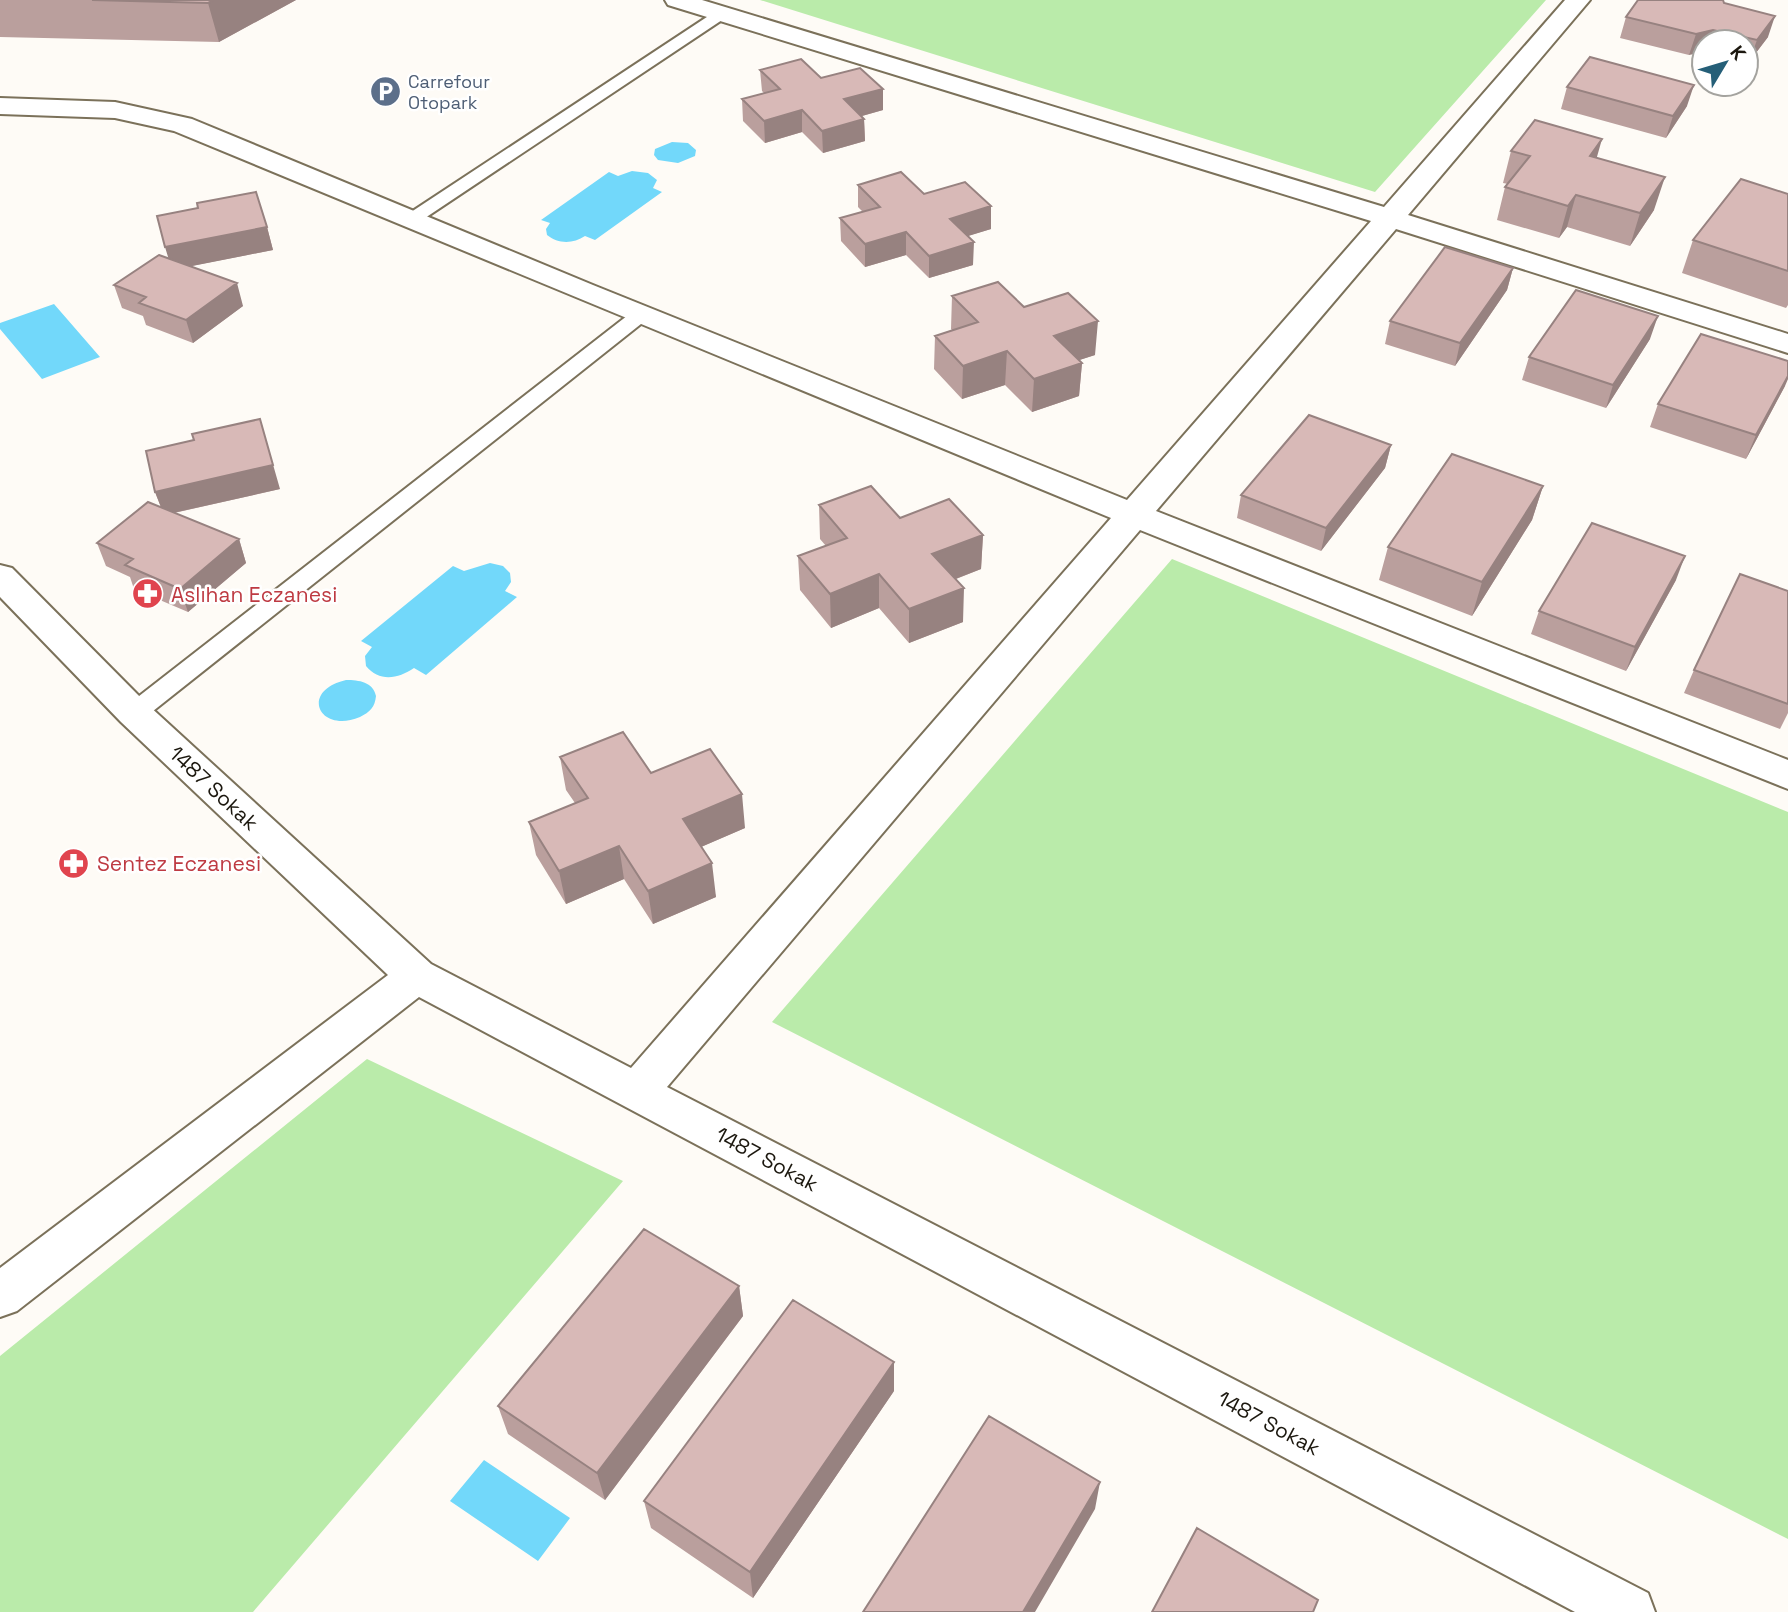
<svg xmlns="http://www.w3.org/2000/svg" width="1788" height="1612" viewBox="0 0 1788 1612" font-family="'Space Grotesk',sans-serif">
	<rect width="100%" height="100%" fill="#fefbf6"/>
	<path fill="#baebaa" d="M760,0h786l-171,192z
		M1172,559l616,253v727l-1016,-517z
		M367,1059l256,122 -370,431h-253v-256z"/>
	<path fill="#72d8fa" d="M672,142l16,1 8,7 -1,6 -17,7 -20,-3 -4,-5 1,-6z
		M632,171l16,2 9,7 -4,8 9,4 -67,48 -10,-4c-12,8 -27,8 -38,-1l-1,-6 4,-6 -9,-3 68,-48 9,4z
		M54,304l46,53 -58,22 -42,-50v-6z
		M490,563l13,3 7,7 1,9 -6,9 12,6 -91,78 -12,-7c-16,11 -35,14 -48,-2l-1,-10 7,-9 -11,-6 92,-75 11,5z
		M346,680c13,0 27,2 30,16 -1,11 -6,16 -16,21 -41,17 -61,-26 -14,-37z
		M484,1460l86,58 -32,43 -88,-60z"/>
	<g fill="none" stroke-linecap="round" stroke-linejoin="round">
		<defs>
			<path id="service" d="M719,9l6,1 2,4 -2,4 -309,206 -7,2 -10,-6z
				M639,310l7,2 3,4 -3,4 -503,399 -9,3 -9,-3 -4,-6 4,-6 507,-395z"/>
			<path id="minor" d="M665,0h37l682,207 181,-207h25l-182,215 380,119v19l-392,-124 -240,282 632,249v29l-648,-259 -473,557 981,506 7,19h-80l-1156,-615 -402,314 -17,6v-49l388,-293 -267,-253 -121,-125v-32l12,3 135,136 284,260 200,104 480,-550 -937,-387 -59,-13 -115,-4v-16l115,4 77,17 401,166 534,215 244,-279 -703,-216z"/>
		</defs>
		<use href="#service" stroke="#7b715a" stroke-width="4"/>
		<use href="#minor" stroke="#7b715a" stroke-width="4"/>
		<use href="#service" fill="#fff" fill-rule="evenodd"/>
		<use href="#minor" fill="#fff" fill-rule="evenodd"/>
	</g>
	<path fill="#ba9f9d" d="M0,0h296l-77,42 -219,-5z
		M1724,3l44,34 -19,25 -3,-1v-19h-42l-15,13 -69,-17 6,-21z
		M760,70l123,40 -21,6 2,3 1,22 -42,12 -21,-21 -37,11 -22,-22 -1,-22 22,-6 -2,-2z
		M1567,87l120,19 -21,32 -105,-29z
		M1511,151l86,7 57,52 -24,36 -63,-19 -8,11 -62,-18 8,-33 3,-3 -5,-1z
		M858,185l66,9 67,12v23l-24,7 6,29 -44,13 -23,-23 -41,12 -24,-26 -1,-23 23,-6 -5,-5z
		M1788,194v111l-2,3 -104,-35 11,-33z
		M267,227l6,23 -82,16 52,40 -50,37 -47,-18 -3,-9 -21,-8 -8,-23 55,-27z
		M1513,268l-6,22 -52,76 -70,-22 5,-23z
		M952,296l72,11 71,48 -16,5 3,3 -3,33 -47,16 -27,-27 -43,14 -28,-30 1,-33 17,-6 -1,-1z
		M1650,339l-44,69 -84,-28 7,-23z
		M1785,386l-39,73 -96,-32 8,-23z
		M194,440l86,49 -106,24 65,26 7,24 -58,49 -54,-23 -4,-12 -24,-11 -9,-23 64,-36 -6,-15z
		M1391,445l-6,23 -64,83 -84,-33 4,-23z
		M1543,486l-11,34 -60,96 -93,-36 9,-33z
		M819,505l81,13 83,17 -2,34 -25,10 7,43 -54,21 -30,-35 -48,20 -31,-38 -2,-34 28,-10 -6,-7z
		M1676,580l-50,91 -95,-37 8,-23z
		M1788,591v122l-8,16 -96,-36 10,-23z
		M560,757l91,16 94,55 -44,19 15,50 -63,27 -29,-45 -58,25 -30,-49 -7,-33 46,-19 -9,-13z
		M739,1286l4,30 -138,184 -97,-66 -10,-28z
		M894,1391l-141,207 -102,-70 -7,-27z"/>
	<path fill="#978280" d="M214,0h82l-77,42 -11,-39z
		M1775,16l-7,21 -19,25 8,-22z
		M1713,30l-4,12h-5v10l-15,3 7,-21z
		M1694,85l-7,21 -21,32 7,-22z
		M883,89v21l-39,11v-22z
		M802,110v22l-37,11 -1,-22z
		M864,119l1,22 -42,12 -1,-22z
		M1602,139l-9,32 -3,-15z
		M1665,177l-11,33 -24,36 10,-33z
		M1576,195l-9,32 -8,11 9,-32z
		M991,206v23l-42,13 1,-23z
		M267,227l6,23 -101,20 -7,-23z
		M906,232v23l-41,12v-23z
		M974,242l-1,23 -44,13v-22z
		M1513,268l-6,22 -52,76 5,-23z
		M237,283l6,23 -50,37 -7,-23z
		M1658,316l-8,23 -44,69 7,-23z
		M1098,321l-3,34 -43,14 2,-33z
		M1007,351l-2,34 -43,14 1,-33z
		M1082,363l-3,33 -47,16 2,-33z
		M1788,376v3l-3,7 -39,73 10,-24z
		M260,419l20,70 -116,26 -9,-23z
		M1391,445l-6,23 -64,83 5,-23z
		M1543,486l-11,34 -60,96 10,-34z
		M983,535l-2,34 -49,19v-34z
		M239,539l7,24 -58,49 -8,-23z
		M1685,556l-9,24 -50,91 9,-24z
		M879,574v34l-48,20 -1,-34z
		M964,588l-1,34 -54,21v-34z
		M742,794l3,34 -58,25 -4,-34z
		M619,846l5,33 -58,25 -7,-33z
		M712,863l4,34 -63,27 -5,-33z
		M739,1286l4,30 -138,184 -8,-27z
		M894,1362v29l-141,207 -3,-26z
		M1100,1482l-5,27 -60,103h-12z"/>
	<path fill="#d8b9b7" stroke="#978280" stroke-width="2" d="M92,0h122l-6,3z
		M1638,0h85l1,3 51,13 -18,24 -44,-10 -17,4 -70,-17z
		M1590,57l104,28 -21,31 -106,-29z
		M801,59l20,19 39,-10 23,21 -39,10 20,20 -42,12 -20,-21 -38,11 -22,-22 38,-10 -20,-19z
		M1535,120l67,19 -12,17 75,21 -25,36 -64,-18 -8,11 -63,-19 25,-31 -19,-5z
		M901,172l23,22 41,-12 26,24 -41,13 24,23 -45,14 -23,-24 -41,12 -25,-26 40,-11 -22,-22z
		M1741,179l47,15v77l-95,-31z
		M256,192l11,35 -102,20 -8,-31 41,-8 -1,-5z
		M1445,247l68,21 -53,75 -70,-22z
		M159,255l78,28 -51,37 -47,-17 7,-6 -32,-12z
		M998,282l26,25 44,-14 30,28 -44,15 28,27 -48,16 -27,-28 -44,15 -28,-30 43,-14 -26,-26z
		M1576,290l82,26 -45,69 -84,-28z
		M1701,334l87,27v15l-32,59 -98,-31z
		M1309,415l82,30 -65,83 -85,-33z
		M260,419l13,46 -118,27 -9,-41 48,-11 -2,-6z
		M1452,454l91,32 -61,96 -94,-35z
		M871,486l29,32 49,-19 34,36 -51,19 32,34 -55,21 -30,-35 -49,20 -32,-38 49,-18 -28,-33z
		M148,502l91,37 -59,50 -55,-24 8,-6 -36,-16z
		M1592,523l93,33 -50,91 -96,-36z
		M1740,574l48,17v113l-94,-34z
		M623,732l28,41 59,-24 32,45 -59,25 29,44 -64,28 -29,-45 -60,25 -30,-49 59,-24 -28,-41z
		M644,1229l95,57 -142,187 -99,-67z
		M793,1300l101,62 -144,210 -106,-71z
		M989,1416l111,66 -77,130h-160z
		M1197,1528l121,72 -5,12h-161z"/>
	<defs>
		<symbol id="parking-disc" viewBox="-11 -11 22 22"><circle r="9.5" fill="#5c6f8a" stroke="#fff"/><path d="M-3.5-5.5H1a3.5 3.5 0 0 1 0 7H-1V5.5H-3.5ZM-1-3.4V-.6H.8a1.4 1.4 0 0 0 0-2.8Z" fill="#fff"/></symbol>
		<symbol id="pharmacy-disc" viewBox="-11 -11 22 22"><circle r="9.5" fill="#e0444e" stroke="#fff"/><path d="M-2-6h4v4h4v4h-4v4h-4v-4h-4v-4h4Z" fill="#fff"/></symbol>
	</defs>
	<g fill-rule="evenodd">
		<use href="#parking-disc" x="368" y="74" width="35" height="35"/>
		<use href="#pharmacy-disc" x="130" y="576" width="35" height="35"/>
		<use href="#pharmacy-disc" x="56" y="846" width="35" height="35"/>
	</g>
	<g text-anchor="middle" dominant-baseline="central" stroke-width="5" stroke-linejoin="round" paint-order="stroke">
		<g font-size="18" fill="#4e5e75" stroke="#fff" text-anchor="start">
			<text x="408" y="81">Carrefour<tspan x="408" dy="21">Otopark</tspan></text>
		</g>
		<g font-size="21" fill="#be3a42" stroke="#fff" text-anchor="start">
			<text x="171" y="594">Aslıhan Eczanesi</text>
			<text x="97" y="863">Sentez Eczanesi</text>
		</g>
		<g font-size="21" fill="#1c180f" stroke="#fff">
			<text transform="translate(214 788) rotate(43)">1487 Sokak</text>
			<text transform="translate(767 1159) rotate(28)">1487 Sokak</text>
			<text transform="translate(1269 1423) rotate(28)">1487 Sokak</text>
		</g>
	</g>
	<g transform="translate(1725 63) rotate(52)"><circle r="33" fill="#ffffff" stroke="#a4a39f" stroke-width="2"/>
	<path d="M0-5L12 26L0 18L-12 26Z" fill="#255f78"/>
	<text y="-10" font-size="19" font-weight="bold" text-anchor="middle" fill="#1c180f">K</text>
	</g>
</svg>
